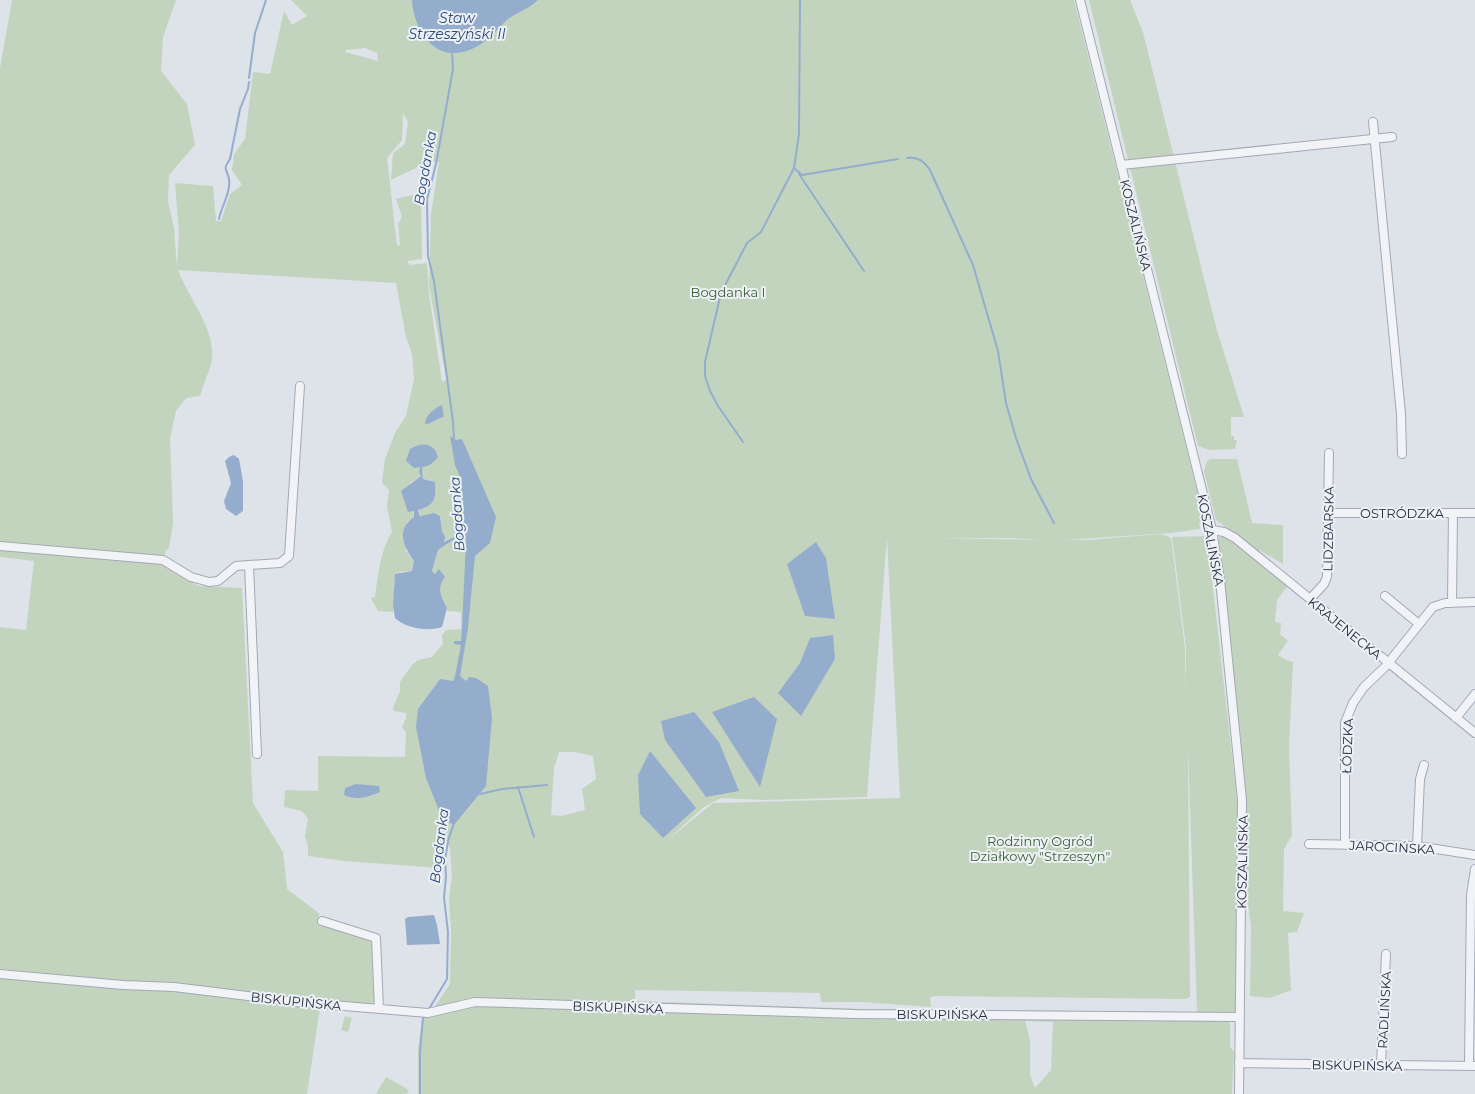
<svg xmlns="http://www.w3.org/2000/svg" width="1475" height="1094" viewBox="0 0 1475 1094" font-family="Montserrat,sans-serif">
	<rect width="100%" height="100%" fill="#dee2e9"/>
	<path fill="#c3d4be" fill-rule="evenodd" d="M12,0h164l-13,37 -2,34 26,33 8,41 -26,30 -1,26 6,27 3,39 2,-34 -4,-50 38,3 3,35h5l9,-27 12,-9 -10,-15 2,-16 11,-15 8,-67 17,2 14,-63 8,14 15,-9 -16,-16h783l131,523h-6l1,6 -29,4 -107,7h24l73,-6 10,4 14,110 1,46v-47l-14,-110 35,-1 32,281 -4,197h-5v33l4,5 -2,42h-814v-44l4,-31 12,-11 16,-24 1,-54 -2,-32 3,-22 -2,-28 -5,-9 -4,29 -97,-7 -36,-5v-10l-3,-10 3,-17 -6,-8 -18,-4 1,-17 33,1v-35l87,1 1,-25 -4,-5 4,-9v-5l-12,-2 -1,-4 7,-15v-10l12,-17 6,-5 14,-3 11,-13 -1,-9 4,-5 15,-1v-17l-14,-1v-3l-7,-12 -1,-26 -4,4 -3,-3 6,-21 23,-14 -7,1 -11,5 2,-5 -3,-6 -2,-15 -6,-3 -13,3 -3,-7c18,-3 18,-11 17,-27l-12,-3 -1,-13 8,-21 -15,1 6,30 -11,7 4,34 -7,5 -1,29 8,10 -2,10h-8l-9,3 -2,38 -15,-1 -7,-13 4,-1c3,-22 5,-46 17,-65l-5,-25 2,-17 -7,-7 3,-24 10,-26 11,-17 8,-37 -2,-25 -6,-17 -10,-54 -218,-13c10,28 41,63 33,94 -3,11 -8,21 -11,32l-14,2 -10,13 -6,28 3,84 -4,25 -4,4v12l33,22 44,2 11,215 30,49 4,37 33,25 -2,3 3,10 6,-2 46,14 3,60 -4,5 -372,-35v-342l26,3 8,-69 -34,-4v-489zM365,48l12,5 1,8 -33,-9 1,-2zM403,113l5,9 -3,22 -12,9 -2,27 37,-18h11l-8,52 -2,71 17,93v2l-4,2 -13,-88 -2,-31 -17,2 -3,-4 15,-2 -1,-66 -25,6 6,18 -4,7 2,21 -3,1 -10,-88 15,-18zM887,537l13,261 -187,5 -48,39 39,-35 17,-9 44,2 102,-3zM933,538h79l30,2zM1188,747l9,265 -331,-3 -231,-8v-11l185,3 1,9h41l69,5 -1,-10 7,-1 248,3 5,-2zM559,752h16l18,4 3,23 -14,10 3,21 -23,6 -11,-1 3,-47zM1025,1021l28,1 -2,48 -16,18 -5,-13v-35z
		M1089,0h41l13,32 73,295 28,90h-13v19h3v4h3l-2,9 -26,1 -11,-4z
		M1210,459h27l15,64 31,2v39l-24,-14v2l-43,-32 -12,-49 3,-10z
		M1223,535l65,50 -11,15 -2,22 6,1 -1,11 8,7 -10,14 8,5 7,2 -4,85 3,88 -8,14 -1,62 21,2 -7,19 -9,1 3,57 -21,8 -20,-2 1,-71 -5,-32 -1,-98 -28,-254 3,-4z
		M0,978l110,10 65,3 145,17 -13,86h-307z
		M345,1016l7,2 -4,14 -7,-2z
		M386,1077l23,13 -2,4h-31z"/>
	<path fill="#95adcd" d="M412,0h126c-9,9 -21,12 -31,20 -11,10 -19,22 -33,28 -37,18 -60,-15 -62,-48z
		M442,405l2,12c-7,1 -12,7 -19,7 1,-9 8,-15 17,-19z
		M450,436l6,4 6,-1 34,78 -6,26 -15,13 -7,72 -8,48 6,5 3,-4 7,1 12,8 4,32 -6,68 -32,39 -12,-7 -16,-40 -10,-51 2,-18 22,-30 13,2 2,-5 6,-31 -7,-1v-3h7l1,-13 4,-89h-11l-17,11 -6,21 3,3 4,-5 6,8c-9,11 -4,20 2,31l-5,19c-13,5 -37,1 -47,-9l-2,-12 2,-32 17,-3 2,-10c-11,-15 -18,-32 0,-44v-6l-6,1 -7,-21 20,-15 -2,-4 1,-5 -6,1 -8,-7 4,-12c12,-7 24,-7 28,8 -5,6 -8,9 -16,10l1,12 12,3c1,16 1,23 -17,28l2,6 14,-3 6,3 2,15 3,6 -1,5 10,-5 11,-2 -5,-58 -5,-12z
		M234,455l5,4 4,22v30l-7,5 -10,-7 -2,-8 7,-18 -6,-22 4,-4z
		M816,542l10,16 9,61 -30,-3 -18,-52z
		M833,635l2,24 -34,57 -23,-23 22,-30 10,-25z
		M754,697l23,22 -17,68 -48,-75z
		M694,712l25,30 20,49 -33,6 -41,-57 -4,-19z
		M650,751l46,57 -33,30 -23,-24 -2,-39z
		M356,784l23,2 1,6c-13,5 -23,9 -36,3l1,-7z
		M434,915l3,10 3,19 -33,1 -2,-26 3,-2z"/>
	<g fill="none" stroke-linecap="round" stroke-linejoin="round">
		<path stroke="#95adcd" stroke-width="2" d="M452,51l1,18 -17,95 -9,35 1,57 6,25 19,141 1,17
			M249,78l6,-45 11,-33
			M907,158c11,-1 16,2 23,12l43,95 25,86 8,52 10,35 15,41 23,44
			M794,168l8,7 96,-16
			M799,174l65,97
			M219,219c2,-12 12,-26 10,-40 -2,-11 -7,-8 1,-20l10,-50 8,-20 1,-7
			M743,442l-25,-36 -8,-15 -5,-15v-14l16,-69 26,-50 14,-11 33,-64 5,-34 1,-134
			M518,787l16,50
			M480,794l22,-5 45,-4
			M429,1009l18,-30 1,-47 -4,-34 2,-22 -1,-16 3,-19 6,-18
			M420,1094v-42l3,-34"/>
		<defs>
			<path id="minor" d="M1080,0l132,530 8,50 22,220 -3,294
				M1373,122l28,292 1,40
				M1121,165l271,-28
				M1328,513h147
				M1212,530l12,2 11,6 240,195
				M0,546l163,14 28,17 18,5 9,-1 18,-15 13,-1 8,189
				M249,565l31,-2 9,-7 11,-170
				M1385,596l34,28
				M1310,599l14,-15 3,-7 2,-124
				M1452,603l1,-90
				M1456,718l19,-24
				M1309,844l108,2 58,9
				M1345,845v-122l8,-20 11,-16 21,-20 48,-60 12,-4 30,-1
				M1417,846l3,-67 4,-14
				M322,921l54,17 3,71
				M0,974l123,11 51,2 122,15 132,11 47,-11 380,12 385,3
				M1239,1063l236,3
				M1381,1065l5,-111
				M1469,1066l2,-171 4,-26"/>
		</defs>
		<use href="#minor" stroke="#a3a8b4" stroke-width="10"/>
		<use href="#minor" stroke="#f1f3f7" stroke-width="8"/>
	</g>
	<g text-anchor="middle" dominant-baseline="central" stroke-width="4" stroke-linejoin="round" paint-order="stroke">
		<g font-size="13" fill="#252e42" stroke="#edf1f6">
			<text transform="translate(1136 225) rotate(76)">KOSZALIŃSKA</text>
			<text x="1402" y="513">OSTRÓDZKA</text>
			<text transform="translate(1328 529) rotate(-89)">LIDZBARSKA</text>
			<text transform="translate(1211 540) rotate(79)">KOSZALIŃSKA</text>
			<text transform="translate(1345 628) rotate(39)">KRAJENECKA</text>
			<text transform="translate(1347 746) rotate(-88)">ŁÓDZKA</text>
			<text transform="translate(1392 847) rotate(3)">JAROCIŃSKA</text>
			<text transform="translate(1242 862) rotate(-89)">KOSZALIŃSKA</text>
			<text transform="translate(296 1001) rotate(6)">BISKUPIŃSKA</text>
			<text transform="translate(618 1007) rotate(2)">BISKUPIŃSKA</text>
			<text transform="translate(1384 1010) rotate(-87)">RADLIŃSKA</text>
			<text x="942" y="1014">BISKUPIŃSKA</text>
			<text transform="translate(1357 1065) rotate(1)">BISKUPIŃSKA</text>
		</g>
		<g font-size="13" fill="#385f31" stroke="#edf1f6">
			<text x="728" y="292">Bogdanka I</text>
			<text x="1040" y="841">Rodzinny Ogród<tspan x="1040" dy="15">Działkowy "Strzeszyn"</tspan></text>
		</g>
		<g font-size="14" font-style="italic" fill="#2b4a7a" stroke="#edf1f6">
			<text x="457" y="18">Staw<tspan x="457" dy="16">Strzeszyński II</tspan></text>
			<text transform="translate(425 168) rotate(-80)">Bogdanka</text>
			<text transform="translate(457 514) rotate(-94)">Bogdanka</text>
			<text transform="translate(439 846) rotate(-83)">Bogdanka</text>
		</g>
	</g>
</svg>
